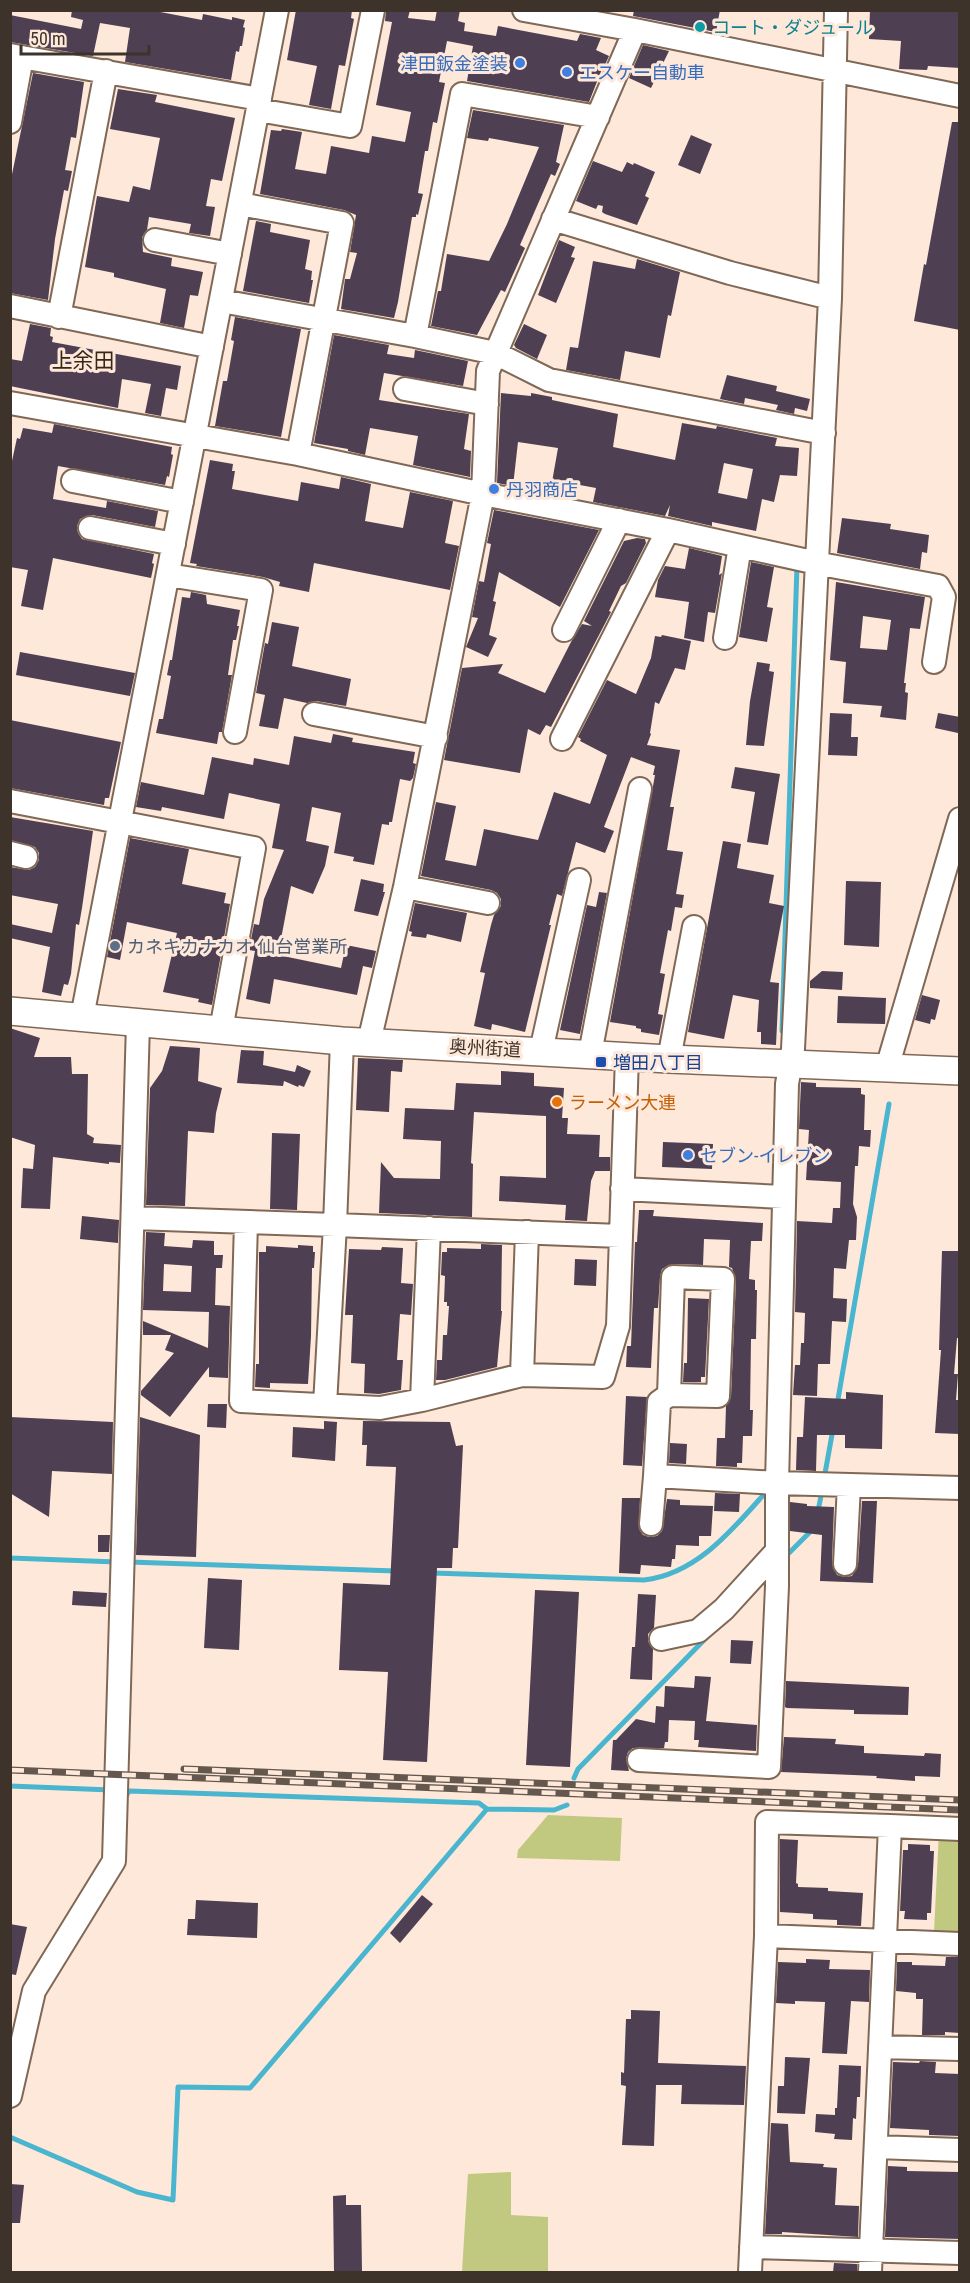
<svg xmlns="http://www.w3.org/2000/svg" width="970" height="2283" viewBox="0 0 970 2283" font-family="'Roboto Condensed','Noto Sans JP',sans-serif">
	<rect width="100%" height="100%" fill="#fee8d9"/>
	<path fill="#c1c980" d="M548,1815l74,3 -2,43 -103,-3 1,-8z
		M939,1832l20,1v99l-25,-1z
		M511,2172v43l37,2v55h-86l6,-98z"/>
	<g fill="none" stroke-linecap="round" stroke-linejoin="round">
		<path stroke="#4ab5ce" stroke-width="5" d="M782,1031l15,-466
			M837,1405l52,-301
			M824,1479l9,-50
			M818,1511l4,-20
			M10,1558l107,4
			M784,1558l29,-29
			M129,1562l267,9
			M432,1573l212,7c53,-6 89,-51 122,-88
			M574,1778l4,-9 130,-133
			M10,1786l101,4
			M125,1798l4,-7 350,12 8,6
			M10,2137l127,55 36,8 5,-113 72,1 237,-279 67,1 13,-5"/>
	</g>
	<path fill="#4e3f53" fill-rule="evenodd" d="M72,10h78l52,10 1,-6 29,6v-3l13,3 -2,7 2,1 -3,18h-2l-1,6 -3,-1 -5,29 -106,-18 5,-34 -30,-5 -7,33 -83,-14v-27l71,14 2,-9 -12,-3z
		M296,10h56l-1,8 3,1 -9,47 -6,-1 -8,44 -22,-4 8,-39 -30,-6z
		M386,10h24l-2,8 27,3 2,-11h23l-2,11 7,2 -1,8 32,5 2,-10 79,15 3,-7 21,4 -5,12 13,6 -6,13h-1l-13,33 -122,-21 6,-35 -26,-5 -8,41 6,1 -8,40 -4,-1 -5,29h-3l-7,42 5,1 -5,21 -2,-1v3h-4l-14,85 -4,16 -53,-9 4,-30h5l7,-26 -7,-1 6,-37 -12,-5 -84,-16 11,-64 10,1 1,-2 20,3 -7,37 31,5 5,-28 38,7 3,-17 33,6 6,-30 -35,-7 16,-83 -7,-1z
		M634,10h86l-4,22 -83,-16z
		M870,10h90v58l-32,-2 -1,4 -28,-1 2,-28 -32,-2z
		M643,45l26,6 -18,37 -22,-10z
		M33,73l51,9 -8,56 -5,-1 -6,33 7,1 -4,20 -4,-1 -9,49 -7,61 -38,-7v-109z
		M118,89l39,6 -2,7 80,16 -13,63 -11,-2 -5,27 9,1 -5,29 -21,-3 2,-9 -42,-7 -2,13 -5,7 1,15 29,6 -1,8 32,6 -5,24 -8,-1 -6,33 -24,-5 6,-34 -52,-12v-4l-29,-6 12,-71 32,6 4,-16 17,4 10,-52 -50,-9z
		M473,110l91,15 -8,37 4,2 -5,12 -4,-2 -31,71 5,3 -20,44 -4,-2 -24,45 -46,-9 7,-35h3l6,-37 42,7 18,-37 32,-77 -50,-9 -1,3 -21,-3z
		M952,122h8v208l-46,-9 10,-57 2,1z
		M691,135l21,9 -12,30 -22,-9z
		M593,161l29,11 5,-10 6,3 1,-2 21,9 -10,24 4,2 -12,27 -32,-11 -3,-2 1,-6 -5,-1 -2,4 -20,-8z
		M256,221l15,3 -1,8 40,8 -5,29 7,2 -1,9h2l-4,23 -66,-12z
		M559,240l16,7 -4,10 4,1 -19,45 -18,-8z
		M637,259l43,13 -9,44 -3,-1 -8,43 -35,-7 -5,29 -54,-10 4,-23 8,1 15,-87 42,8z
		M235,317l66,12 -20,108 -66,-11 8,-45h4l7,-40 -3,-1z
		M30,324l21,4 -1,8 3,1 -1,5 129,24 -4,24 -11,-2 -5,28 -16,-3 6,-29 -29,-5 -4,29 -108,-22v-27l12,2z
		M524,324l23,11 -10,24 -21,-11 -2,-3z
		M334,335l55,10 -2,9 27,4 1,-8 53,11 -5,25 -79,-13 -5,27 90,14 -5,35 7,2 -1,26 -57,-12 5,-29 -48,-8 -5,27 -17,-4v-2l-34,-6z
		M727,375l50,11 -1,5 34,8 -3,12 -12,-3 -1,6 -18,-4 2,-5 -33,-7 -1,6 -24,-5z
		M501,393l30,3v-3l21,4v3l66,14 -5,33 62,13 7,-37 34,6 1,-3 60,12 -2,8 24,2 -2,28 -17,-1 -6,27 -12,-3 -6,32 -44,-9v4l-44,-10 2,-11 -5,11 -72,-14 3,-14 -27,-5 -3,13 -20,-3 2,-11h4l6,-34 -40,-6 -5,44 -16,-3zM724,463l29,6 -6,30 -29,-6z
		M54,424l118,23 -1,7 2,1 -4,22 -2,-1 -2,9 -107,-19 -5,33 53,9 1,-7 51,10 -3,16 -63,-12 -12,4 -3,7 1,7 4,6 72,15 -2,9 2,1 -3,14 -98,-20 -10,52 -22,-4 7,-36 -18,-3v-97l7,-32 3,1 3,-11 29,5z
		M210,460l23,4 -1,7h3l-3,18 66,12 3,-19 38,7 2,-12 30,7 -6,37 38,7 7,-36 43,9 -8,42 14,3 -9,44 -136,-27 -5,29 -30,-6 1,-4 -17,-5 -67,-11 1,-2 -7,-1z
		M494,510l105,20 -39,77 -61,-35 -6,29 3,1 -7,33 8,3 -9,19 -22,-10 12,-29 -6,-1 7,-36 5,1 7,-38 -4,-1z
		M842,518l49,6 -1,5 39,6 -2,18 -5,-1 -2,17 -83,-16z
		M637,538l8,1 1,4 -20,40 -5,3 -12,25 2,1 -60,115 -5,-2 -6,10 -12,-6 -8,44 -76,-13 18,-92 41,-4 -5,9 47,20 26,-51 11,-18 10,2 -8,-5 40,-80z
		M689,548l33,8 -3,19 3,-2 -7,40 -7,-1 -4,30 -20,-4 5,-36 -34,-5 3,-17 7,-14 20,3z
		M751,562l23,5 -7,40 6,1 -6,34 -28,-5z
		M836,582l89,15 -5,32 -10,-1 -6,55h2l-1,9 3,1 -2,27 -26,-3 2,-11 -39,-3 3,-41 -16,-2zM863,616l28,4 -4,30 -27,-2z
		M191,592l15,3 1,9 33,6 -3,16h2l-3,14h-3l-5,35h4l-10,57h-3l-2,12 -61,-11 3,-14h4l8,-43 -4,-1 3,-15h2l10,-63 8,1z
		M272,622l27,5 -7,39 59,13 -5,27 -30,-5 -9,2 -23,-5 -6,31 -19,-3 6,-31 -9,-2 9,-50 3,1z
		M662,635l29,6 -6,29 -10,-2 -16,36 -4,-2 -5,31 1,1 -4,11 33,5 -10,57h4l-7,43 16,2 -7,42 8,1 -2,13 -7,-1 -4,24 -3,-1 -8,43 5,1 -7,40 5,1 -4,20 -18,-3v-3l-5,-1v-2l-26,-4 45,-247h-2l2,-9 -24,-9 -27,70 10,4 -9,22 -29,-11 -14,54 -5,-2 -8,31h2l-26,107 -33,-8 -1,6 -17,-4 11,-53 -5,-1 11,-47 3,-10 7,-9v-7l-4,-6 -6,-3 -70,-14 15,-74 20,4 -11,54 31,6 8,-37 54,11 16,-48 36,12 17,-49 -27,-14 1,-2 -3,-2 29,-57 29,14 15,-36 4,-22 6,1z
		M20,652l115,21 -5,23 -114,-21z
		M757,662l13,2 -1,7 5,1 -10,74 -18,-1 4,-44z
		M830,713l22,1 -1,23h7l-1,19 -29,-1z
		M938,713l22,4 -2,16 -23,-5z
		M10,720l111,22 -12,56h-4l-1,7 -94,-17z
		M333,734l20,4 -1,4 63,10 -2,11 3,1 -3,14 -3,3 -10,-2 -8,43h-3v3l-7,-1 -8,41 -21,-4 1,-4 -20,-4 7,-40 -29,-6 -6,34 23,5 -4,20 -12,28 -22,-8 -13,69 63,13 5,-23 30,6 -4,17 -9,-2 -6,29 -83,-16 -4,25 -24,-5 9,-48 -6,-1 5,-26 5,1 5,-26 20,-49 -12,-2 8,-44 -51,-11 -5,26 -62,-12 -1,4 -25,-4 5,-25 63,13 8,-38 41,8 1,-7 35,7 5,-29 37,7z
		M735,767l45,7 -12,71 -21,-3 8,-50 -24,-4z
		M10,817l83,14 -11,77 -3,17 -3,-1 -5,50 -3,11 -4,-1 -3,12 -19,-4 8,-45 -40,-9v-14l42,9 6,-29 -48,-9v-28l19,3 6,-3 4,-7v-7l-4,-6 -25,-7z
		M130,838l59,11 -7,35 44,9 -2,10 6,1 -18,101 -14,-3 1,-3 -36,-7 14,-59 -50,-11 -7,38 -13,-3z
		M723,841l18,3 -4,24 37,7 -5,28 15,3 -14,76 9,1 -3,62 -15,-1v-12h-4l2,-32 -26,-5 -9,44 -36,-7z
		M361,879l23,5 -1,8h2l-7,24 -24,-5z
		M846,881l35,1 -2,65 -35,-2z
		M599,892l8,1 -27,141 -20,-4 27,-125 9,2z
		M415,903l52,10 -6,29 -34,-8 -1,4 -15,-2 1,-4 -3,-1z
		M822,971l21,1 -1,18 -32,-2v-7z
		M922,995l18,5 -5,20 -4,-1 -1,5 -15,-4z
		M838,996l48,2 -1,26 -48,-1z
		M10,1028l30,10 -6,19h37l1,17h16l-1,60 7,4 -1,5 28,2 -1,18 -11,-1v2l-56,-7 -3,52 -29,-1 2,-40 10,1 2,-24 -25,-8z
		M170,1046l30,2 -2,33 24,7 -6,25 -2,20 -26,-2 -3,75 -39,-1 4,-117 12,-17z
		M241,1050l23,1 -1,14 32,7 2,-7 14,6 -7,16 -5,-2 -1,2 -14,-6 -1,5 -46,-3z
		M358,1058l45,2 -1,12 -11,-1 -2,41 -33,-2z
		M501,1071l33,2v13l30,2 -2,30h6l-1,16 33,1 -1,22h11v14h-15l-4,10 -4,40 -22,-1 1,-15 -67,-4 1,-25 46,2v-62l-72,-4 -3,51 2,1 -1,53 -93,-4 2,-51 13,16 46,1 1,-38 -38,-2 2,-31 49,2 2,-27 45,2z
		M801,1082l15,1v4l45,1v6l4,1 -1,35h7l-1,17 -11,-1 -1,20h-3l-2,38 4,13 -1,23h-7l-3,29 -12,-1 -1,30 14,1 -1,23 -14,-1 -2,43h-12l-1,32 -24,-1 2,-30h5l1,-22h3l1,-30 -10,-1 2,-91 35,2 1,-15h7l1,-26 -35,-2 3,-50 -10,-1z
		M272,1133l28,1 -3,76 -27,-1z
		M663,1142l50,2 -1,25 -50,-2z
		M639,1210h15l-1,6 110,7 -1,18h-11l-2,38 6,1v10h2l-1,49h-5l-1,71h3l-1,26h-9l-1,27h-5v4l-21,-1 1,-28h8l1,-32 5,-9 5,-117 -4,-12 -3,-1 1,-27 -26,-1 -1,26 -30,-1 -11,5 -2,8 -2,31h-4l-3,60 -25,-1 1,-21h4l4,-104h2z
		M82,1216l37,4 -1,23 -38,-4z
		M146,1232l19,1 -1,13 28,2 1,-8 21,1v14h9l-1,13h-6l-1,37 15,1 -2,72 -19,-1v-10l-39,50 -29,-22v-4l33,-38 -9,-3 6,-15h-28v-14l65,27 1,-36 -66,-2zM164,1264l28,2 -1,26 -28,-1z
		M481,1244l21,1 -1,66h1l-5,56 -52,13h-9l1,-20h5l1,-25h4l2,-29h-2v-4h-3l1,-26 -4,-1 1,-23h5v-4l34,1z
		M298,1245l15,1v6h2l-1,16h-2l-1,68 -3,48 -38,-1v5l-15,-1 1,-23h3v-112h7v-6l32,2z
		M382,1247l21,1 -2,35 12,1 -2,31 -11,-1 -3,46h6l-2,30 -22,4 -15,-1 1,-29 -14,-1 2,-48h-8l4,-66 32,1z
		M942,1251h18l-1,87h-2l-3,36h4l-2,26h4v34l-25,-1 6,-83h-2z
		M575,1259l22,1 -1,26 -22,-1z
		M688,1298l21,1 -4,78h-4v5h-18l1,-19h3z
		M846,1392l37,3 -1,54 -37,-1v-13h-28l-1,36 -20,-1 1,-33h6l2,-40 41,2z
		M626,1396l21,1 -5,69 -19,-1z
		M208,1404h19l-1,24 -19,-1z
		M10,1417l103,5 -1,52 -60,-3 -3,46 -39,-24z
		M140,1417l60,18 -4,122 -60,-2z
		M324,1421l13,1 -2,39 -43,-4 1,-30 31,2z
		M363,1421l87,1 6,24 7,-1 -5,103h-5l-1,20h-15l-10,194 -44,-2 5,-88 -49,-2 4,-87 47,2 6,-118 -30,-1 1,-21h-5z
		M670,1443l17,1 -1,20 -17,-1z
		M715,1493l25,1 -1,18 -25,-1z
		M622,1498h18l-1,31 4,6 6,2 8,-1 5,-5 5,-32 13,1v5l33,1 -2,30h-12v10l-23,-1 -1,14h-3l-1,8 -30,-2 -1,9 -21,-1z
		M862,1501h15l-4,82 -53,-2 2,-46 -32,-4v-29l17,2v2l27,1 -2,57 5,11 8,2 7,-1 6,-11z
		M98,1535h12l-1,17h-11z
		M208,1578l34,2 -3,70 -35,-2z
		M535,1590l44,2 -9,175 -44,-2z
		M73,1591l34,2 -1,14 -34,-2z
		M638,1594l18,1 -2,33 -6,6v7l5,8 -1,31 -22,-1 2,-32h3z
		M731,1640l22,1 -2,23 -21,-1z
		M695,1676l16,1 -5,44 51,4 -1,26 -58,-4 1,-7h-5l1,-19 -26,-1 -1,22h-3l-1,6h-31l-5,4 -2,7 3,12 -18,-1 2,-30h3l20,-21 19,4 1,-17 8,1 1,-21 29,2z
		M786,1681l123,6 -1,28 -54,-1v-4l-67,-2 -2,-1z
		M784,1737l52,2 -1,5 29,2v7l60,3 1,-3 16,1 -1,23 -25,-1v5l-39,-3 1,-2 -96,-4z
		M780,1839l18,1 -2,43 2,1v3l30,1v3l35,2 -2,33 -24,-1v-5l-24,-1v-5l-33,-2z
		M908,1844l22,1v6h4l-3,62h-4v7l-23,-1 1,-8h-5l3,-61h5z
		M422,1895l11,9 -33,39 -10,-10z
		M196,1900l62,3 -1,35 -70,-3 1,-16h7z
		M10,1924l17,3 -11,48 -6,-1z
		M946,1957h14v76l-15,-1v3h-23l1,-36h-7v-6l-20,-2 1,-29h15v3l33,1z
		M806,1959l24,1 -1,9 41,1 -1,32 -18,-1 -4,53 -25,-1 3,-51 -30,-1v3l-19,-1 2,-41 28,1z
		M631,2010l29,1 -2,52 88,3 -2,39 -63,-1 1,-19h-26l-2,61 -32,-1 4,-59 -5,-1v-13l3,1 2,-54h5z
		M785,2057l25,1 -5,56 -28,-1 1,-27h6z
		M920,2061l16,1 -1,11 25,1v62l-31,-1v-5l-39,-2 3,-66 26,1z
		M839,2065l22,1 -1,31h-3l-1,22 -3,-1 -1,22 -18,-1 1,-5 -20,-2 1,-18 19,1v-7h2z
		M771,2123l17,1 2,38 34,2 -1,3 14,1 -2,37 24,1 -1,31 -76,-5v2h-17z
		M888,2166l19,1v4l53,1v67l-75,-2z
		M10,2184l14,1 -4,38h-10z
		M346,2195v10h15l1,67h-28l-1,-76z
		M834,2263l23,1v8h-24z"/>
	<g fill="none" stroke-linecap="round" stroke-linejoin="round">
		<defs>
			<path id="minor" d="M524,10l111,20 325,66
				M10,55l250,44
				M258,110l92,16 23,-116
				M10,122l12,-65
				M240,204l102,19 -44,231
				M553,219l177,54 100,25
				M155,240l75,14
				M221,301l194,35 80,17 54,27 275,53
				M10,306l202,41
				M59,317l47,-246
				M415,336l47,-242 136,23
				M405,389l82,15
				M10,403l288,51 185,40 185,36 158,35 112,21 6,11 -10,65
				M73,481l109,21
				M90,528l84,16
				M168,575l93,15 -26,142
				M564,630l55,-110
				M725,638l15,-92
				M314,714l122,23
				M562,739l106,-209
				M10,801l244,47 -33,182
				M10,853l16,4
				M405,887l83,16
				M82,1017l195,-1007
				M369,1042l36,-155 78,-393 5,-123 147,-341
				M541,1051l38,-171
				M590,1054l50,-265
				M669,1059l25,-132
				M887,1068l73,-249
				M622,1189l161,8
				M134,1218l201,7 7,-184
				M246,1222l-5,179 139,7 42,-8 100,-25 81,2 15,-51 9,-270
				M522,1375l5,-143
				M669,1395l49,1 5,-117 -50,-2 -4,118 -10,7 -4,74 122,7 183,5
				M422,1400l7,-172
				M325,1405l10,-180 285,11
				M651,1524l4,-48
				M845,1564l4,-79
				M661,1639l37,-8 26,-22 52,-57
				M639,1760l130,7 8,-181v-103l10,-399 6,-35 37,-751 6,-288
				M766,1936l194,8
				M880,2047l80,2
				M10,2096l24,-105 80,-130 24,-838
				M876,2147l84,3
				M751,2247l209,6
				M750,2272l16,-336 1,-114 123,4
				M870,2272l20,-446 70,3"/>
			<path id="major" d="M10,1011l332,30 327,18 291,12"/>
		</defs>
		<use href="#minor" stroke="#806857" stroke-width="26"/>
		<use href="#major" stroke="#806857" stroke-width="30"/>
		<use href="#minor" stroke="#fff" stroke-width="22"/>
		<use href="#major" stroke="#fff" stroke-width="27"/>
		<defs>
			<path id="rail" d="M184,1769l776,31
				M10,1770l950,40"/>
		</defs>
		<use href="#rail" stroke="#64574e" stroke-width="7"/>
		<use href="#rail" stroke="#fee8d9" stroke-width="4.5" stroke-dasharray="14" stroke-linecap="butt"/>
	</g>
	<circle fill="#0f9aa8" stroke="#fee8d9" stroke-width="2" cx="700" cy="27" r="6"/>
	<g fill="#3f7fe0" stroke="#fee8d9" stroke-width="2">
		<circle cx="520" cy="63" r="6"/>
		<circle cx="567" cy="72" r="6"/>
		<circle cx="494" cy="489" r="6"/>
		<circle cx="688" cy="1155" r="6"/>
	</g>
	<circle fill="#5c6f8a" stroke="#fee8d9" stroke-width="2" cx="115" cy="946" r="6"/>
	<rect fill="#1a4fb4" stroke="#fee8d9" stroke-width="2" x="595" y="1056" width="12" height="12" rx="3"/>
	<circle fill="#e8710a" stroke="#fee8d9" stroke-width="2" cx="557" cy="1102" r="6"/>
	<g text-anchor="middle" dominant-baseline="central" stroke-width="6" stroke-linejoin="round" paint-order="stroke">
		<g font-size="18" fill="#0d838f" stroke="#fee8d9" text-anchor="start">
			<text x="712" y="27">コート・ダジュール</text>
		</g>
		<g font-size="18" fill="#366cbe" stroke="#fee8d9" text-anchor="start">
			<text x="508" y="63" text-anchor="end">津田鈑金塗装</text>
			<text x="579" y="72">エスケー自動車</text>
			<text x="506" y="489">丹羽商店</text>
			<text x="700" y="1155">セブン-イレブン</text>
		</g>
		<g font-size="18" fill="#4e5e75" stroke="#fee8d9" text-anchor="start">
			<text x="127" y="946">カネキカナカオ 仙台営業所</text>
		</g>
		<g font-size="18" fill="#3d332b" stroke="#fee8d9">
			<text transform="translate(485 1048) rotate(3)">奥州街道</text>
		</g>
		<g font-size="18" fill="#164399" stroke="#fee8d9" text-anchor="start">
			<text x="613" y="1062">増田八丁目</text>
		</g>
		<g font-size="18" fill="#c56008" stroke="#fee8d9" text-anchor="start">
			<text x="569" y="1102">ラーメン大連</text>
		</g>
		<g font-size="21" fill="#3a2617" stroke="#fee8d9">
			<text x="83" y="361">上余田</text>
		</g>
	</g>
	<rect width="970" height="2283" fill="none" stroke="#3d332b" stroke-width="24"/>
	<path d="M21 45v9h128v-9" fill="none" stroke="#3d332b" stroke-width="3"/>
	<text x="30" y="45" font-size="18" fill="#3d332b" stroke="#fee8d9" stroke-width="4.5" paint-order="stroke">50 m</text>
</svg>
